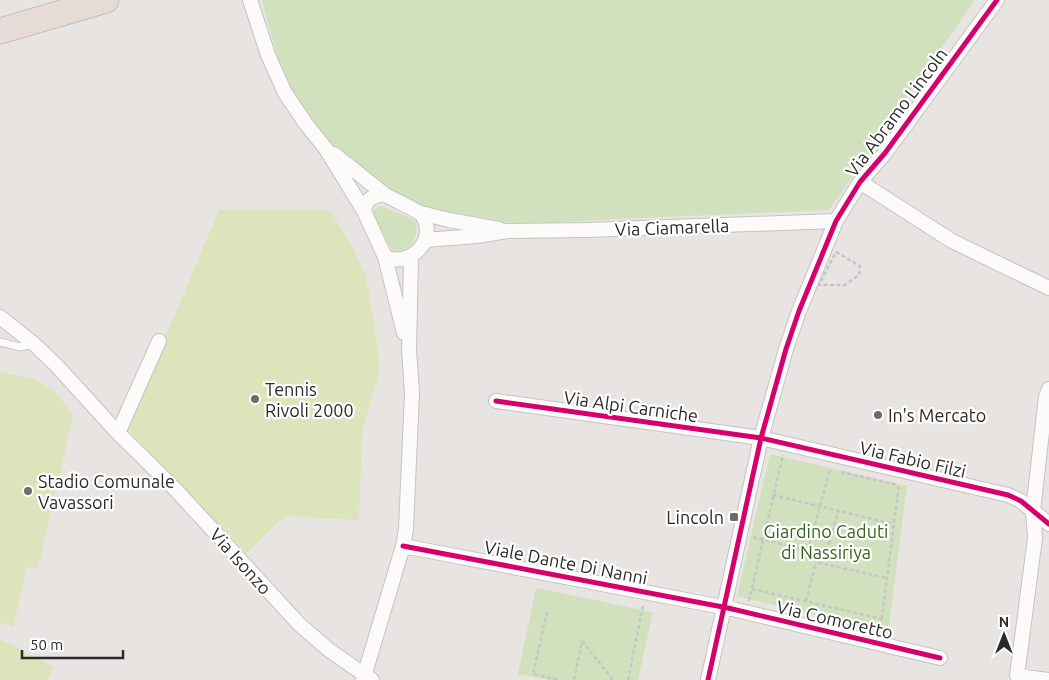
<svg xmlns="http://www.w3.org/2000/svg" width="1049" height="680" viewBox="0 0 1049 680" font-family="Ubuntu,sans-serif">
	<rect width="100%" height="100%" fill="#e8e4e1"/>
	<path fill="#d1e1bd" d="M262,0h713l-146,210c-71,3 -142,6 -212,9 -43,2 -87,7 -129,2 -23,-2 -49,-7 -70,-16 -50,-21 -111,-74 -132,-125 -10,-26 -17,-53 -24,-80z
		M381,206l33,14c9,14 -7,38 -23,29l-18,-35 1,-4z
		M770,454l137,32 -19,147 -151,-37z
		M536,588l117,24 -15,68h-90l-30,-6z"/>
	<path fill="#dbe4ba" d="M219,210h111l26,44 10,22 10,61 4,33 -18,61 -3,89 -74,-4 -39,37 -119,-124z
		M0,372l34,7 20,11 19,25 -35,153 -11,-1 -14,60 -13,-5z
		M0,639l54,28 -7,13h-47z"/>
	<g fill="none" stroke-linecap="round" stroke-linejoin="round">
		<defs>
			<path id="lane" d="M0,342l20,5 13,-3"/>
			<path id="street" d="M250,0l18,55 17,38 21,31 20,25 38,62
				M334,154l50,40
				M860,182l92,59 97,47
				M384,194c6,4 35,17 38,21 16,24 -11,53 -37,42l-21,-46c2,-12 8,-15 20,-17z
				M421,213l28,7 50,9
				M425,240l52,-4 30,-5 81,-1 248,-9
				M385,257l19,76
				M0,317l34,27 22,21 62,68 57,56 124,135 30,26 43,30
				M1049,389l-3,8 -13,114 2,27 -18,138 32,4
				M496,401l265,37 247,57 13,6 28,23
				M118,433l41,-92
				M403,546l325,62 212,50
				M363,680l40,-134 3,-17 6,-136 -3,-43 2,-93
				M708,680l53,-242 25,-89 13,-38 37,-90 24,-39 25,-29 112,-153"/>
			<path id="highway" d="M0,31l106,-31"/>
		</defs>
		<use href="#lane" stroke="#c4c3c3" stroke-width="9"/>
		<use href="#street" stroke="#c4c3c3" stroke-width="16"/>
		<use href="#highway" stroke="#c0bfbe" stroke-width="27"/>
		<path stroke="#c6c6c6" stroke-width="2.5" stroke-dasharray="4 2.5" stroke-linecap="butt" d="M836,252l24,14 -1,9 -14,10h-26z
			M841,472l57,13
			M773,495l120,29
			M753,537l65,16 -2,9 71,16
			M808,550l22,-81
			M818,553l8,2 12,-44
			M752,589l130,30
			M749,601l34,-146
			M806,601l10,-39
			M547,612l-14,62 26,6
			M880,632l19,-148
			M582,641l31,39
			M574,680l8,-39
			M628,680l15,-74"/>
		<use href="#lane" stroke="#fcfbfa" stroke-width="7"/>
		<use href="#street" stroke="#fcfbfa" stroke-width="14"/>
		<use href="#highway" stroke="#e7dbd5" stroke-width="25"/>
		<defs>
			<path id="cycleway" d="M496,401l265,37 247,57 13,6 28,23
				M403,546l325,62 212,50
				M708,680l53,-242 25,-89 13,-38 37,-90 24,-39 25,-29 112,-153"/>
		</defs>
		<use href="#cycleway" stroke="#fff" stroke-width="8"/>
		<use href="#cycleway" stroke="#d6006c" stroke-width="5"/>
	</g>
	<g fill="#6d6c6b" stroke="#fff" stroke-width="2">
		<circle cx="255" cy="399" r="5"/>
		<circle cx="878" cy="415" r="5"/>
		<circle cx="28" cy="491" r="5"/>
		<rect x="729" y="512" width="10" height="10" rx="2.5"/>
	</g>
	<g text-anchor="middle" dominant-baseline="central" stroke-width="4.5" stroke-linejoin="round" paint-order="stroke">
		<g font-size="18" fill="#2b2b2b" stroke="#fff">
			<text transform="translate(896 112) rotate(-53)">Via Abramo Lincoln</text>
			<text transform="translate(672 227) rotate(-2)">Via Ciamarella</text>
			<text transform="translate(631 406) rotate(8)">Via Alpi Carniche</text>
			<text transform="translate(913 459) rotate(13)">Via Fabio Filzi</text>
			<text transform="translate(241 561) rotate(48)">Via Isonzo</text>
			<text transform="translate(566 562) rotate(11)">Viale Dante Di Nanni</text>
			<text transform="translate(835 619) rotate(13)">Via Comoretto</text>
		</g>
		<g font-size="18" fill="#2b2b2b" stroke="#fff" text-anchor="start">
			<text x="265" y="389">Tennis<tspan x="265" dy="21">Rivoli 2000</tspan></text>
			<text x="888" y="415">In's Mercato</text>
			<text x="38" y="481">Stadio Comunale<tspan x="38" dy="21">Vavassori</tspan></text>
			<text x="724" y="517" text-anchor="end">Lincoln</text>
		</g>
		<g font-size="18" fill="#386320" stroke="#fff">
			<text x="826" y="531">Giardino Caduti<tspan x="826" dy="21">di Nassiriya</tspan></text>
		</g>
	</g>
	<g transform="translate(1004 635)" stroke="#ffffff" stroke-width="4" paint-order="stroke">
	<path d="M0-4L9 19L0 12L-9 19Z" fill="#2b2b2b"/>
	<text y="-8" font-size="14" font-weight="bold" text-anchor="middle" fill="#2b2b2b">N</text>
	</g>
	<path d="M22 650v8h101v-8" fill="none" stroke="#2b2b2b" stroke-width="2.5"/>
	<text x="30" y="650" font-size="15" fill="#2b2b2b" stroke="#ffffff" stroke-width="4" paint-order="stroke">50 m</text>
</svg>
